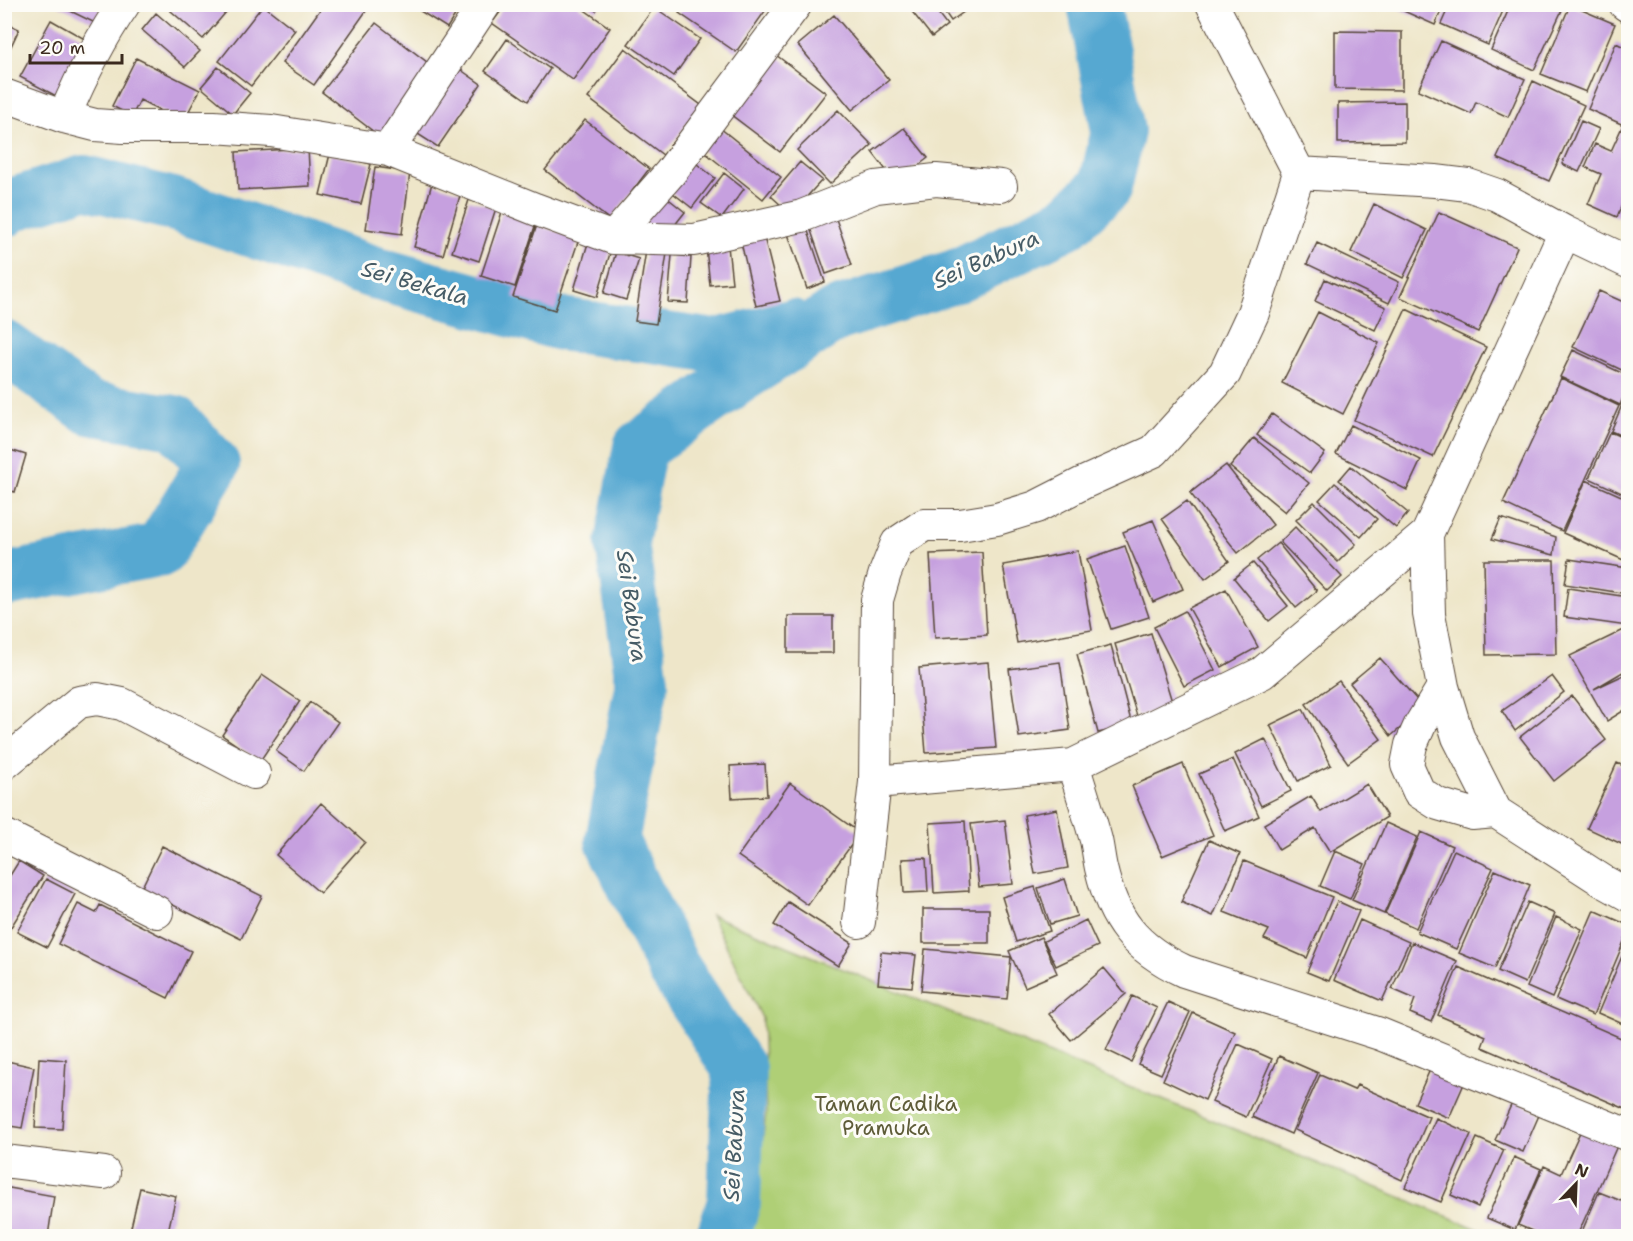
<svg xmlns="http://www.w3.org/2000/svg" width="1633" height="1241" viewBox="0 0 1633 1241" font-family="'Shantell Sans',sans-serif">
	<rect width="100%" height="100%" fill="#fdfcf7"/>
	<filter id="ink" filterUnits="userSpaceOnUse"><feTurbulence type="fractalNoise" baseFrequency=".0167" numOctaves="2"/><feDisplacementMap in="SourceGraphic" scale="12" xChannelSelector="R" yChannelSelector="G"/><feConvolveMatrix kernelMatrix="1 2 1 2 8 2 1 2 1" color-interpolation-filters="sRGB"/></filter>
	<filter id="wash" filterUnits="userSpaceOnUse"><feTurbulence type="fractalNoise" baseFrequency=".008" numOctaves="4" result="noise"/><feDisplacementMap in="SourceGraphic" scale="24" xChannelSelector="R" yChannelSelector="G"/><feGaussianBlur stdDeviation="1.35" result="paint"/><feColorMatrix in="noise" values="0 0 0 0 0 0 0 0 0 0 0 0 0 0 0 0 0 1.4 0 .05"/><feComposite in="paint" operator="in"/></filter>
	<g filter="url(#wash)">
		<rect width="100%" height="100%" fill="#eee6c9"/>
		<path fill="#afcf76" stroke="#757c4a" stroke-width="1.5" d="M711,915l784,321h-751l10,-33 12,-90 -4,-95z"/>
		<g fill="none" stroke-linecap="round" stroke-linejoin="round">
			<path stroke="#57a8d1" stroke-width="54" d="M4,211l4,-5 76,-24 89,22 209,71 179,49 154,22 77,-20
				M4,347l86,61 84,14 39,42 -53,86 -73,13 -83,17
				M723,1236l11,-34 5,-133 -66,-102 -61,-126 30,-159 -20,-139 18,-96 102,-72 93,-60 121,-39 110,-53 39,-36 13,-56 -24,-127"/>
		</g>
		<g id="blocks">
			<path fill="#c6a0df" d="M56,4h47l-8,19z
				M163,4h70l-30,35z
				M324,4h47l-57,81 -32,-22z
				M409,4h53l-15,24z
				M506,4h70l34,24 -37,52 -81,-57z
				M587,4h14l-5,7z
				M685,4h79l4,3 -32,45 -57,-39z
				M906,4h25l16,21 -15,12z
				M939,4h36l-24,17z
				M1388,4h56l-9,21z
				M1450,4h56l-18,41 -47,-21z
				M1511,4h44l8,4 -29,62 -43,-20z
				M263,5l32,25 -44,56 -32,-25z
				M1570,5l45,19 -29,68 -45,-18z
				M654,7l46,32 -26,37 -46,-32z
				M156,13l44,38 -15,16 -43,-37z
				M834,15l55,65 -37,30 -54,-65z
				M51,20l39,22 -30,56 -40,-21z
				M4,22l15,7 -13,28 -2,-1z
				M376,23l60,46 -54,69 -60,-46z
				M1335,31l67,1v58l-67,-1z
				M507,39l43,30 -22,32 -43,-30z
				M1441,41l84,38 -17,38 -32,-15 -5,12 -53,-24z
				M1616,43l12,6v78l-40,-18z
				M625,48l76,57 -38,50 -75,-57z
				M776,55l50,38 -46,59 -50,-38z
				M136,58l64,32 -17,32 -43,-22 -8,16 -20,-10z
				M454,65l27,19 -43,63 -28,-18z
				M218,67l32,26 -17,21 -32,-27z
				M1533,81l51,24 -35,76 -52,-23z
				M1405,102v40l-67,1v-40z
				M838,110l34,35 -42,39 -33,-34z
				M585,120l64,49 -39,51 -65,-50z
				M1581,121l18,8 -20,43 -17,-8z
				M1622,127l6,3v60l-11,27 -29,-13 13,-30 -16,-7 10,-23 16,7z
				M720,128l61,49 -18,22 -61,-49z
				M904,128l24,30 -32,25 -24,-31z
				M308,148l2,38 -72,4 -2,-38z
				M330,154l41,10 -10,40 -41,-9z
				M693,161l22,17 -23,30 -23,-18z
				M800,162l22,18 -21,23 -19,3 -11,-10z
				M375,167l35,5 -8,62 -36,-5z
				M724,173l20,16 -22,29 -21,-15z
				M432,183l29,9 -18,63 -29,-8z
				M665,196l20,16 -11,14 -32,-2z
				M469,200l27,8 -17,53 -27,-9z
				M1374,204l53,26 -24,48 -52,-26z
				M502,212l34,11 -21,64 -34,-11z
				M1439,212l78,35 -39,85 -78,-35z
				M835,216l17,49 -26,9 -17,-49z
				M537,225l42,14 -24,71 -42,-13z
				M806,225l19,57 -18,7 -20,-58z
				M763,233l17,68 -24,5 -16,-68z
				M588,243l23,7 -14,47 -23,-7z
				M1317,243l82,39 -10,21 -82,-39z
				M647,244l21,3 -12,77 -21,-3z
				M728,246l4,37 -22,2 -4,-37z
				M616,252l23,7 -13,41 -22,-7z
				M672,255l19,2 -3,46 -20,-1z
				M1325,279l61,28 -11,23 -60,-29z
				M1599,291l29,13v69l-55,-26z
				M1406,309l80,38 -53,110 -79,-37z
				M1318,312l61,31 -36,71 -61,-31z
				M1573,350l55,26v9l-8,20 -60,-28z
				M1561,378l58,28 -57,125 -59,-28z
				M1628,391v48l-17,-8z
				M1272,414l53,39 -15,20 -53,-38z
				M1351,425l70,35 -14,30 -71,-36z
				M1610,432l18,8v56l-39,-18z
				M1254,438l55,45 -24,29 -55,-45z
				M4,448l22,7 -11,37 -11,-3z
				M1226,465l47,60 -35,28 -48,-60z
				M1351,466l57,47 -12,15 -57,-48z
				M1586,480l42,19v63l-65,-29z
				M1335,483l42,36 -16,18 -42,-37z
				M1187,501l42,60 -24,18 -43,-60z
				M1314,502l42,42 -18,18 -42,-42z
				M1501,518l55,19 -2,18 -62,-16z
				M1153,520l30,69 -30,13 -30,-70z
				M1295,527l47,50 -15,14 -47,-49z
				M1278,543l39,48 -21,17 -39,-48z
				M1125,546l24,71 -38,12 -24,-70z
				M1078,551l14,79 -75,13 -14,-78z
				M982,552l5,83 -52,3 -5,-84z
				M1569,559l59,9v26l-63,-10z
				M1484,560h70l2,94 -70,1z
				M1253,563l35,43 -19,15 -35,-43z
				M1568,588l60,9 -1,29 -63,-9z
				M1226,589l32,58 -36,20 -33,-59z
				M1185,611l30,59 -31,16 -30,-59z
				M788,616h45v37h-45z
				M1628,628v41l-34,20 34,-16v35l-21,13 -37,-65z
				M1151,633l22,72 -36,11 -22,-72z
				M1111,645l21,80 -34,8 -21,-79z
				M1380,658l44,50 -33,28 -41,-53z
				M988,662l8,86 -70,5 -7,-85z
				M1060,662l10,68 -51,7 -10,-68z
				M262,675l38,26 -40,60 -38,-26z
				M1552,676l12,16 -49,39 -13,-20z
				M1339,681l42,58 -33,24 -42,-59z
				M1572,696l34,44 -52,41 -34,-44z
				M310,702l28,20 -34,49 -28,-20z
				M1303,709l28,56 -33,16 -28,-56z
				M1265,739l26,52 -30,15 -26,-52z
				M1233,759l26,57 -34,15 -26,-57z
				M1617,763l11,5v79l-41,-19z
				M765,764l2,32 -35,2 -2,-32z
				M1183,764l30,71 -51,21 -30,-70z
				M790,783l70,50 -52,72 -70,-49z
				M1367,784l20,33 -57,35 -15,-24 -36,22 -15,-26 47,-28 10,16z
				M321,803l44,39 -45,51 -44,-38z
				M1057,809l11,59 -33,6 -11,-59z
				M1005,820l8,64 -34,3 -8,-63z
				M965,821l4,70 -35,2 -4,-70z
				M1386,823l31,14 -33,77 -32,-14z
				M1421,832l31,14 -36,82 -31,-14z
				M1209,840l31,14 -27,62 -32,-14z
				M162,846l100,50 -21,43 -100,-50z
				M1454,850l39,18 -37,81 -39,-17z
				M1335,851l30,13 -15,35 -30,-13z
				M926,858l2,34 -24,1 -2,-34z
				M19,861l24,15 -37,59 -2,-1v-49z
				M1244,861l88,36 -25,61 -43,-19 5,-9 -45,-18z
				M1495,870l35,15 -35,83 -36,-15z
				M46,879l29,15 -28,53 -30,-15z
				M1065,879l12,37 -27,8 -12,-36z
				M1035,887l15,44 -34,11 -14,-45z
				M1337,901l22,10 -30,70 -22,-9z
				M788,902l64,41 -14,23 -64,-41z
				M1528,902l27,12 -30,69 -27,-12z
				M78,904l18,9 4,-8 91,46 -23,47 -110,-54z
				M923,909h66v34h-66z
				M1594,910l34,15v7l-35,83 -37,-16z
				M1556,917l26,12 -30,69 -25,-11z
				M1086,920l12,26 -42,20 -12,-25z
				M1360,920l49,22 -27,59 -48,-21z
				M1041,937l16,36 -32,14 -16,-36z
				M1412,942l45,19 -26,61 -21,-9 5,-14 -23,-10z
				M1628,942v74l-3,9 -27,-12z
				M925,949l86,8 -4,42 -86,-8z
				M881,952l35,3 -4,32 -34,-3z
				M1458,967l170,74v69l-146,-63 4,-11 -48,-21z
				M1104,968l22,26 -55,46 -22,-26z
				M1132,996l25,12 -26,54 -25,-12z
				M1168,1002l22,10 -29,62 -23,-10z
				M1193,1013l42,19 -30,68 -42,-20z
				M1238,1044l34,15 -26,58 -34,-15z
				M1279,1056l39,17 -27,61 -39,-17z
				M39,1058l27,2 -4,69 -27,-1z
				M7,1061l27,6 -12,61 -18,-3v-51z
				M1433,1063l34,14 -18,41 -34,-15z
				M1320,1075l34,15 3,-5 72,32 -27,63 -107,-50z
				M1513,1101l27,12 -17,39 -28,-12z
				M1436,1118l35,16 -30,68 -36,-15z
				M1581,1130l36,16 -40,90h-33l-26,-11 26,-59 17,8z
				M1477,1138l27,12 -26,57 -27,-12z
				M1514,1157l27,12 -26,61 -28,-12z
				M4,1187l50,9 -6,40h-44z
				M140,1188l36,8 -9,40h-38z
				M1628,1191v45h-48l19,-44 25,10z"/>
		</g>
	</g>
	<g filter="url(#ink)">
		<use href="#blocks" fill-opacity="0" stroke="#564638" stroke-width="1.5"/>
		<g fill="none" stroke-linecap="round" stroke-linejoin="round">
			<defs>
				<path id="street" d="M1625,4l3,2
					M4,95l60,22 31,8 28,2h91l57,4 117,19 147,59 78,29 81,2 108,-24 74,-29 60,-7 65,6
					M64,117c17,-40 35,-77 60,-113
					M388,150l97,-146
					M1299,173l136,8 33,4 29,10 68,37 63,30
					M613,238l57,-65 126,-169
					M1427,534l2,80 14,73 15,50 38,75 107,69 25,14
					M1443,687l-23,38 -9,20 -4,20 12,27 19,12 34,10 24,-2
					M4,764l75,-62 18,-3 25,5 132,69
					M1073,765c8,25 16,50 23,75 2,9 3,19 5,28 12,52 34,80 83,103l196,63 248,101
					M875,782l198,-17 189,-92 165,-139 138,-302
					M4,835l153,77
					M859,922l16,-140 2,-182 8,-27 12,-30 27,-18h36l37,-6 39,-12 47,-24 71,-32 71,-78 28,-60 46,-140 -87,-169
					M4,1161l100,12"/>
			</defs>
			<use href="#street" stroke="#564638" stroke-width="34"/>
			<use href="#street" stroke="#fff" stroke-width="32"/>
		</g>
	</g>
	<g text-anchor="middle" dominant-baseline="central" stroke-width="6" stroke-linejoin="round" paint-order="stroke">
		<g font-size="21" fill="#5e5c38" stroke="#fdfcf7">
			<text x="886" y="1104">Taman Cadika<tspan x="886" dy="24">Pramuka</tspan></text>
		</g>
		<g font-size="22" font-style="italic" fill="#465c66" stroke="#fdfcf7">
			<text transform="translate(986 259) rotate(-24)">Sei Babura</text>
			<text transform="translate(415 283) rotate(16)">Sei Bekala</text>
			<text transform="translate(632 606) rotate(82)">Sei Babura</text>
			<text transform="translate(734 1145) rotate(-87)">Sei Babura</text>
		</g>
	</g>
	<rect width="1633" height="1241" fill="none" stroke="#fdfcf7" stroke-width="24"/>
	<g transform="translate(1576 1184) rotate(23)" stroke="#fdfcf7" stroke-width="4.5" paint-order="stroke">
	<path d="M0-4.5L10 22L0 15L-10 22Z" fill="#3b2a1e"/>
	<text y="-9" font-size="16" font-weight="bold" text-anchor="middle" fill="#3b2a1e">N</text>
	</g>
	<path d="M30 54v9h92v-9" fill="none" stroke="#3b2a1e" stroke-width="3"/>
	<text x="39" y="54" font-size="18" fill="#3b2a1e" stroke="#fdfcf7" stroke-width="4.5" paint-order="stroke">20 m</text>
</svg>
